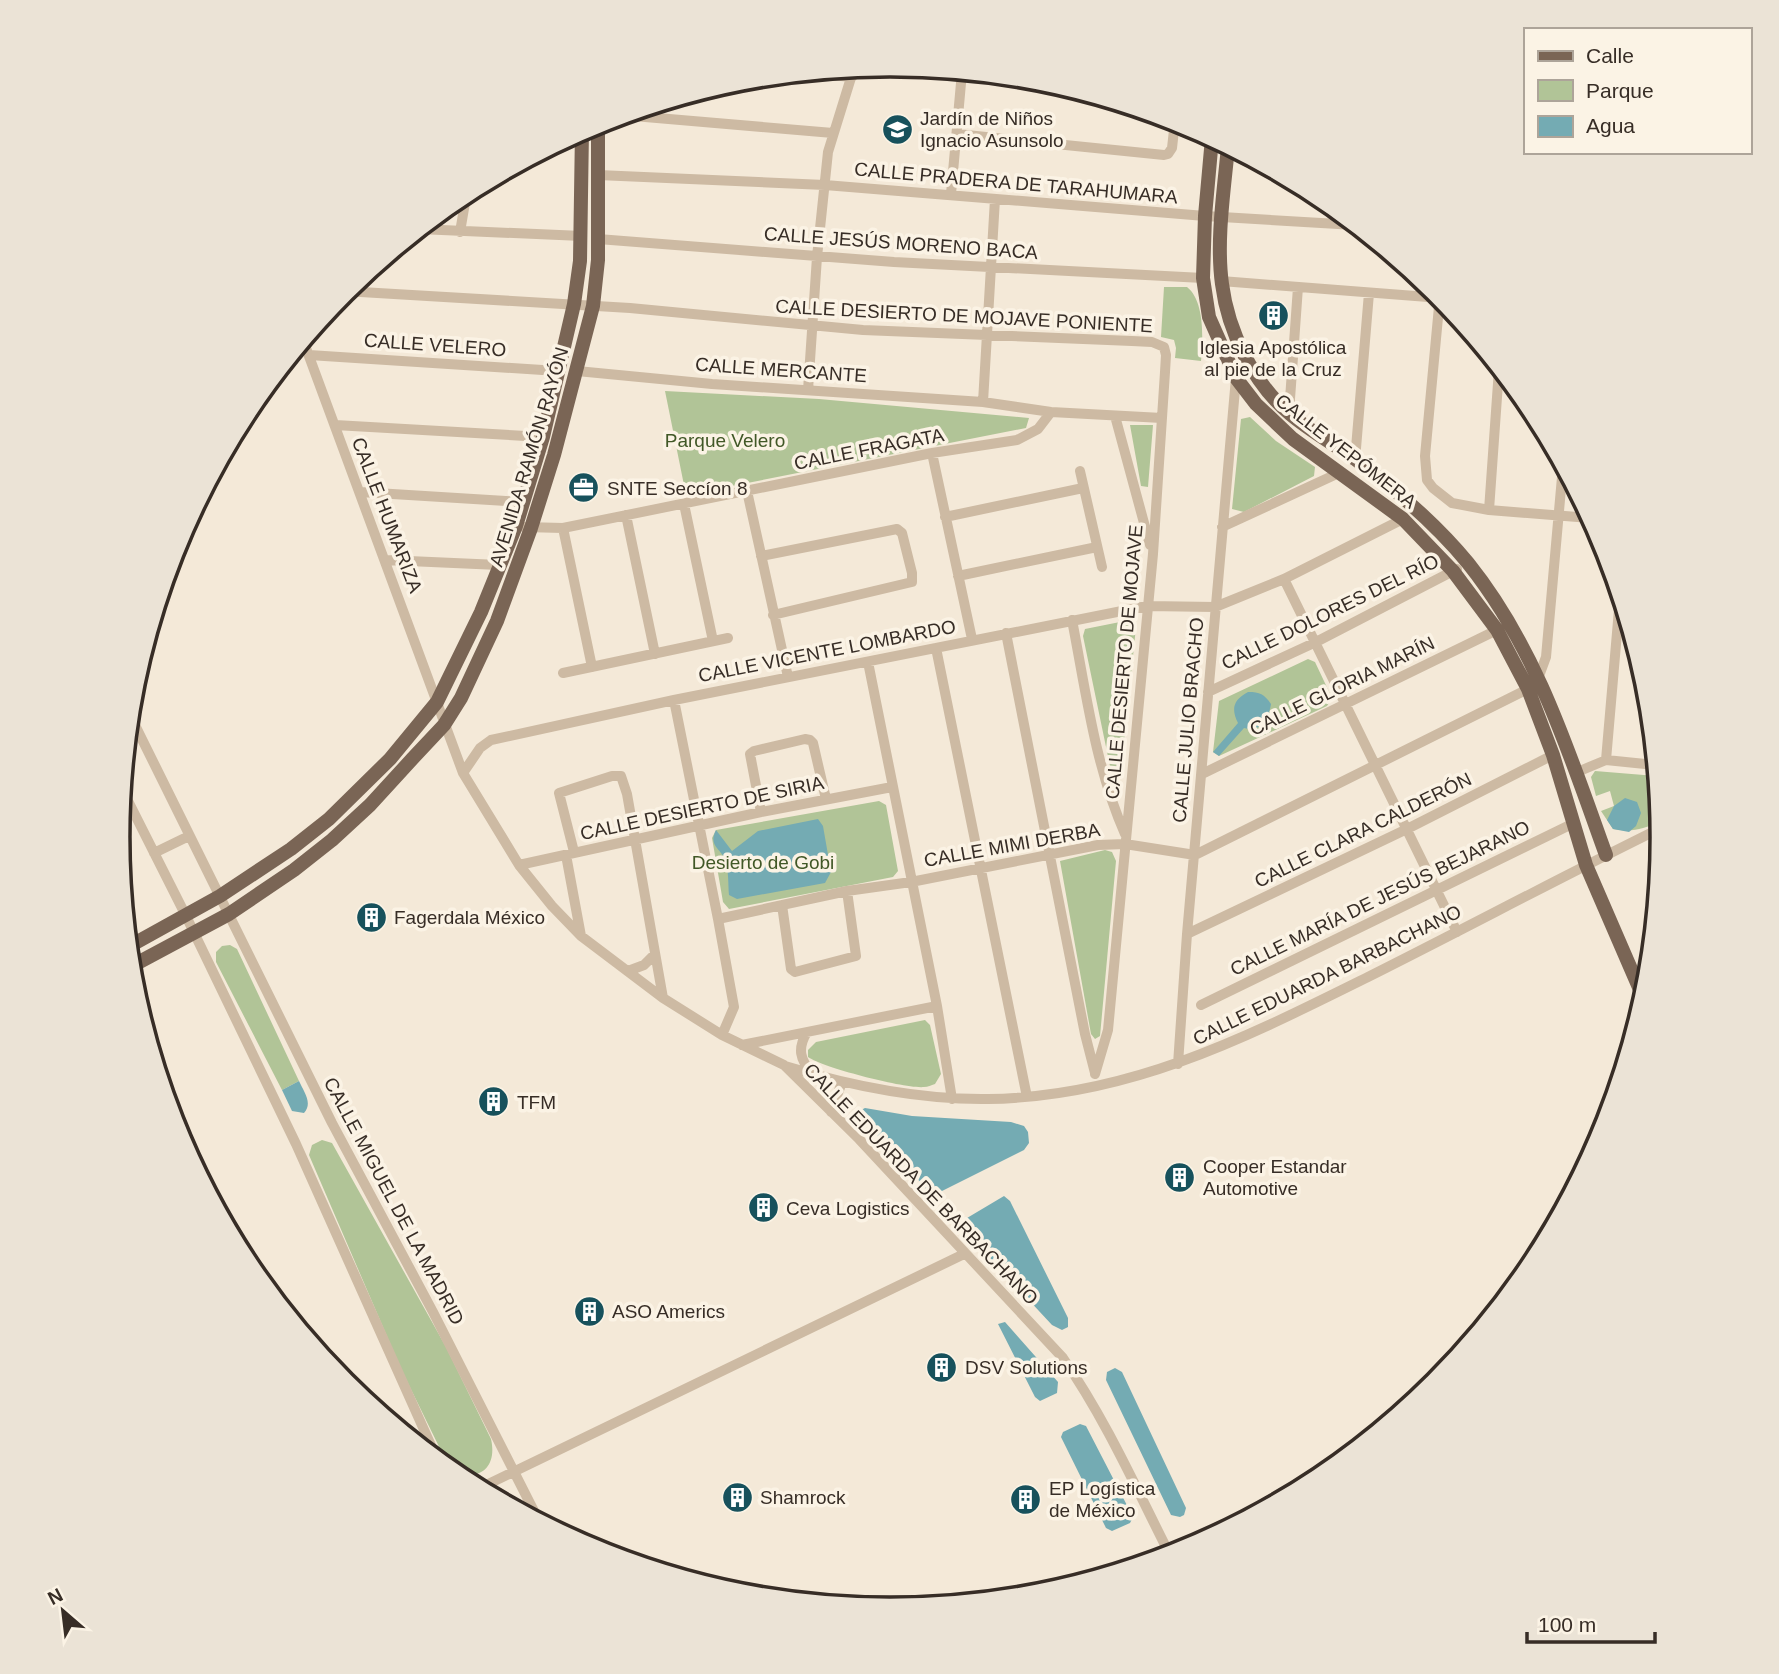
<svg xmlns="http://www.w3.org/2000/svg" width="1779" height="1674" viewBox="0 0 1779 1674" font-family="Helvetica,sans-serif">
	<rect width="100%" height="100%" fill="#f4e9d8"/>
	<path fill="#b1c497" d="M1164,287h23c18,14 16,53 14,74l-26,-3 1,-10 -2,-8 -13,-3z
		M665,391l154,8 210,19 -3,10 -340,67z
		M1250,417l26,24 39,26 -1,9 -70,36 -12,-3 9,-90z
		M1130,425h23l-5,62 -7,-1z
		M1130,620l6,7 -15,146 -10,-2 -28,-135 2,-7z
		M1308,659l7,3 17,36 -5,8 -108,50 -6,-4 6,-51z
		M1595,771l61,5 4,45c-17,9 -29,11 -47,8l-12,-18 13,-5 -4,-15 -14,5 -5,-19z
		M879,801l7,4 12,66 -5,6 -164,32 -6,-7 -11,-64 4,-8z
		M1105,850l7,2 4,9 -16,175 -5,3 -4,-5 -31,-173z
		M230,945l7,4 62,132 -17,9 -66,-128v-10l6,-6z
		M925,1020l5,5 11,49 -6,10c-4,1 -7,3 -11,3 -18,2 -100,-19 -116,-30v-7l8,-8z
		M322,1140l10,3 114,204 45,92c8,35 -22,47 -45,22l-45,-92 -92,-214 3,-10z
		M504,1493l17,7 7,15 -35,-19z"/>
	<path fill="#74abb3" d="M1248,692c12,0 16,2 23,12 -2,14 -10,29 -27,24l-25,28 -6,-4 25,-29c-7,-14 -5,-23 10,-31z
		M1625,798l12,4 4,11 -5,13 -7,6 -16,-3 -6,-9 7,-14z
		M818,819l5,7 8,46 -6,11 -88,16 -8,-4c-1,-10 0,-25 -4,-35 -5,-13 -17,-14 -9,-30l16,21 26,-20z
		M299,1081c5,11 14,22 5,32l-12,-2 -10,-21z
		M865,1108l47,8 99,6 13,4 4,6 1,11 -5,7 -94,47 -5,-10 -63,-67 -3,-9z
		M1004,1196l6,5 58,117v9l-6,3 -10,-5 -88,-95 3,-12z
		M1005,1322l53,60 -1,11 -17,8 -5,-4 -37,-73z
		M1115,1368l7,4 64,136 -2,7 -4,2 -9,-2 -65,-135 1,-8z
		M1080,1424l6,2 47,91 -3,6 -18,8 -6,-3 -45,-91 2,-5z"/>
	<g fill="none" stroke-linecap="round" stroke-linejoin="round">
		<path stroke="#cdbaa3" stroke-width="10" d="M810,73l42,4
			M961,76l90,7
			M622,115l211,18
			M957,134l207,21 4,-1 4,-6 3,-27
			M598,175l227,10 380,31 150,9
			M951,194l11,-122
			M419,229l163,7
			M460,232l7,-41
			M598,239l296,23 309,16
			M1221,281l220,17
			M344,291l286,17 233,22 269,11 20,1 12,5 2,8 -1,17 -12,182 -45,476 -13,44
			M1440,296l-15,160 2,24 6,8 19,15 37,7 101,8
			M303,340l160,433 56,92 33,41 29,30 82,62 59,37 62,30 75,74 204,219c43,62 73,130 107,197
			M309,355l249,16
			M577,371l135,13 271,18 68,10 111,6
			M808,390l9,-133 11,-105 26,-84
			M983,402l12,-203
			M1289,413l9,-126
			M1115,416l35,129
			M335,425l208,12
			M932,453l40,186
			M1355,460l14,-167
			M1080,471l22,96
			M747,491l41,186
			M360,492l164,10
			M684,504l29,137
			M1489,510l10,-141
			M626,515l29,139
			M945,517l138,-29
			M524,527l39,1 369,-75 85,-13 21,-11 13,-17
			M1222,527l119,-55
			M563,528l29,139
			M761,556l136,-27 5,4 10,40v9l-139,33
			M386,560l113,5
			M958,576l139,-29
			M1284,579l173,353
			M1072,620c14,72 23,146 53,214
			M1006,633l79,401 10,39
			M936,648l91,449
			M868,662l69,344 15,93
			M563,673l165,-35
			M1208,692l108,-50 141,-73
			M674,700l44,219 16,88 -12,28
			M129,713l203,410 101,189 106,209
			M1606,760l14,-162
			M463,773l17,-25 11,-8 183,-40 473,-94 68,1 69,-28 119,-60
			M1575,773l31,-13 49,5
			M1202,774l295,-144
			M122,789l64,127 110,228 142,317
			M761,812l-11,-58 4,-3 51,-12 5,1 3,3 13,56
			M574,852l-15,-59 53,-17h9l6,18 36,204
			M154,853l35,-17
			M566,855l15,81
			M519,865l242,-53 131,-25
			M782,905l9,64 4,3 61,-16 -9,-65
			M718,919l129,-28 64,-9 187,-37 27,-1 70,11 333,-166 11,-13 7,-19 17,-191
			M1187,934l220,-105 146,-74
			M628,971l16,-6 11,-11
			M1201,1005l373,-182
			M807,1032c-10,17 -7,27 5,42
			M742,1045l195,-39
			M1178,1064l9,-130 49,-556
			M785,1066c66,20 133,34 203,33 141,-2 257,-61 380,-122 98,-49 195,-101 293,-149
			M831,1112l11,-30
			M478,1489l486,-235
			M1174,1554l54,-26"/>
		<path stroke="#7a6555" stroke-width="14" d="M1212,138l-7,78 -2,62 6,39 27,61 20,26 37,35 110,80 50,52 44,59 31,59 25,66 33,110 58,134
			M1228,147c-4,43 -12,94 -6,137 6,47 31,99 68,130 20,17 44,30 65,45 40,30 81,65 113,104 69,86 101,190 138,292
			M128,947l92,-51 71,-47 38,-30 61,-60 47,-57 44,-90 35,-86 27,-89 31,-133 6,-43 2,-131
			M130,967l99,-53 65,-44 38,-30 38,-35 43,-47 31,-33 17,-27 36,-77 34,-93 23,-73 39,-149 5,-46v-138"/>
	</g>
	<defs>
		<symbol id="school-disc" viewBox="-11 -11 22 22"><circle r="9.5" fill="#17515c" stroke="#fbf3e5"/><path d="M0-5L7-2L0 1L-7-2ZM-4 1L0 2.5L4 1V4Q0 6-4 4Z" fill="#fff"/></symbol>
		<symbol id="building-disc" viewBox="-11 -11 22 22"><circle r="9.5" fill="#17515c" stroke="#fbf3e5"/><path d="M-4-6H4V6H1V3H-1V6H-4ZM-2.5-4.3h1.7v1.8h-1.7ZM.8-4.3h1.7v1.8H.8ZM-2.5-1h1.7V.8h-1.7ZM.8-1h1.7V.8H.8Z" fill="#fff"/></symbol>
		<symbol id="office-disc" viewBox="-11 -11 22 22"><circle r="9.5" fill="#17515c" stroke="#fbf3e5"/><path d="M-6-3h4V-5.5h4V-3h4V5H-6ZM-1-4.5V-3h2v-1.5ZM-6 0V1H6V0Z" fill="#fff"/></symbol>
	</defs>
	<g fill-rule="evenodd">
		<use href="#school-disc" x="880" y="112" width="35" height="35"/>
		<use href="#building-disc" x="1256" y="298" width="35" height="35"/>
		<use href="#office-disc" x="566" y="470" width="35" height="35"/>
		<use href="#building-disc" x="354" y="900" width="35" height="35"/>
		<use href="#building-disc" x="476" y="1084" width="35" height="35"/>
		<use href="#building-disc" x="1162" y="1160" width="35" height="35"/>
		<use href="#building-disc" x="746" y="1190" width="35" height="35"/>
		<use href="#building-disc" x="572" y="1294" width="35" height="35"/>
		<use href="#building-disc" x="924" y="1350" width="35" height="35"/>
		<use href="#building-disc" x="720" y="1480" width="35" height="35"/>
		<use href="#building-disc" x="1008" y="1482" width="35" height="35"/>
	</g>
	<g text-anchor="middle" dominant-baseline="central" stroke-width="7" stroke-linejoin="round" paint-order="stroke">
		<g font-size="19" fill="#372d26" stroke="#fbf3e5" text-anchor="start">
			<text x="920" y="118">Jardín de Niños<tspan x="920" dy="22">Ignacio Asunsolo</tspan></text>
			<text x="1273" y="347" text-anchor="middle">Iglesia Apostólica<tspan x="1273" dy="22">al pie de la Cruz</tspan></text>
			<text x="607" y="488">SNTE Seccíon 8</text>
			<text x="394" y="917">Fagerdala México</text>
			<text x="517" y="1102">TFM</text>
			<text x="1203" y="1166">Cooper Estandar<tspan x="1203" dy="22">Automotive</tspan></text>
			<text x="786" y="1208">Ceva Logistics</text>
			<text x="612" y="1311">ASO Americs</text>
			<text x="965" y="1367">DSV Solutions</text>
			<text x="1049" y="1488">EP Logística<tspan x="1049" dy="22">de México</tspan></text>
			<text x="760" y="1497">Shamrock</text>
		</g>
		<g font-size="19" fill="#372d26" stroke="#fbf3e5">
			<text transform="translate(1016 183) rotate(5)">CALLE PRADERA DE TARAHUMARA</text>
			<text transform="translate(901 243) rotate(4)">CALLE JESÚS MORENO BACA</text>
			<text transform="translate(964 316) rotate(3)">CALLE DESIERTO DE MOJAVE PONIENTE</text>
			<text transform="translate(435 345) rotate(4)">CALLE VELERO</text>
			<text transform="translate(781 370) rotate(4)">CALLE MERCANTE</text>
			<text transform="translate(869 449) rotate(-11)">CALLE FRAGATA</text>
			<text transform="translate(1346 451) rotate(38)">CALLE YEPÓMERA</text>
			<text transform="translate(529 457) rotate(-73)">AVENIDA RAMÓN RAYÓN</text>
			<text transform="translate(387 515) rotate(69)">CALLE HUMARIZA</text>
			<text transform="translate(1330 612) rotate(-26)">CALLE DOLORES DEL RÍO</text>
			<text transform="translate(827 651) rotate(-11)">CALLE VICENTE LOMBARDO</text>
			<text transform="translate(1124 662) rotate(-85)">CALLE DESIERTO DE MOJAVE</text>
			<text transform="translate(1342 686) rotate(-26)">CALLE GLORIA MARÍN</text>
			<text transform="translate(1188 720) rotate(-85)">CALLE JULIO BRACHO</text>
			<text transform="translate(702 808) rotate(-12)">CALLE DESIERTO DE SIRIA</text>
			<text transform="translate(1363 830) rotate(-26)">CALLE CLARA CALDERÓN</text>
			<text transform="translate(1012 845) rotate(-10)">CALLE MIMI DERBA</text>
			<text transform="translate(1380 898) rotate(-26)">CALLE MARÍA DE JESÚS BEJARANO</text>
			<text transform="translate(1327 975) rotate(-26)">CALLE EDUARDA BARBACHANO</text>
			<text transform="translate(921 1184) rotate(46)">CALLE EDUARDA DE BARBACHANO</text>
			<text transform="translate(394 1201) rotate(62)">CALLE MIGUEL DE LA MADRID</text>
		</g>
		<g font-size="19" fill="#415827" stroke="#fbf3e5">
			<text x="725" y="440">Parque Velero</text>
			<text x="763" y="862">Desierto de Gobi</text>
		</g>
	</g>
	<path d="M0 0H1779V1674H0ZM130 837a760 760 0 1 1 1520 0a760 760 0 1 1-1520 0Z" fill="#ebe3d6" fill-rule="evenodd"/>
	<path fill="none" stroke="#372d26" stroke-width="3.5" d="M130 837a760 760 0 1 1 1520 0a760 760 0 1 1-1520 0Z"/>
	<rect x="1524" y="28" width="228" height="126" fill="#fbf3e5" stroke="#ada499" stroke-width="2"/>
	<rect x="1538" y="51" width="35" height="10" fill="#7a6555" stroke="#ada499" stroke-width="2"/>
	<text x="1586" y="63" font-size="21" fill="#372d26">Calle</text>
	<rect x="1538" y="80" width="35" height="21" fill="#b1c497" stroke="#ada499" stroke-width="2"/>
	<text x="1586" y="98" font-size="21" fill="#372d26">Parque</text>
	<rect x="1538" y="116" width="35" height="21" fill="#74abb3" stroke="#ada499" stroke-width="2"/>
	<text x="1586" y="133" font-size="21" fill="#372d26">Agua</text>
	<g transform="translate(63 1611) rotate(332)" stroke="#fbf3e5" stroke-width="5" paint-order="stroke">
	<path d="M0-5L12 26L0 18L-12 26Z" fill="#372d26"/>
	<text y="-10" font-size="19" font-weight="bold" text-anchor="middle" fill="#372d26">N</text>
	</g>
	<path d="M1527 1632v10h128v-10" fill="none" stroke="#372d26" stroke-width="3.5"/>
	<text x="1538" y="1632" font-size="21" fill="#372d26" stroke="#fbf3e5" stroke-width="5" paint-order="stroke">100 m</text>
</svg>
